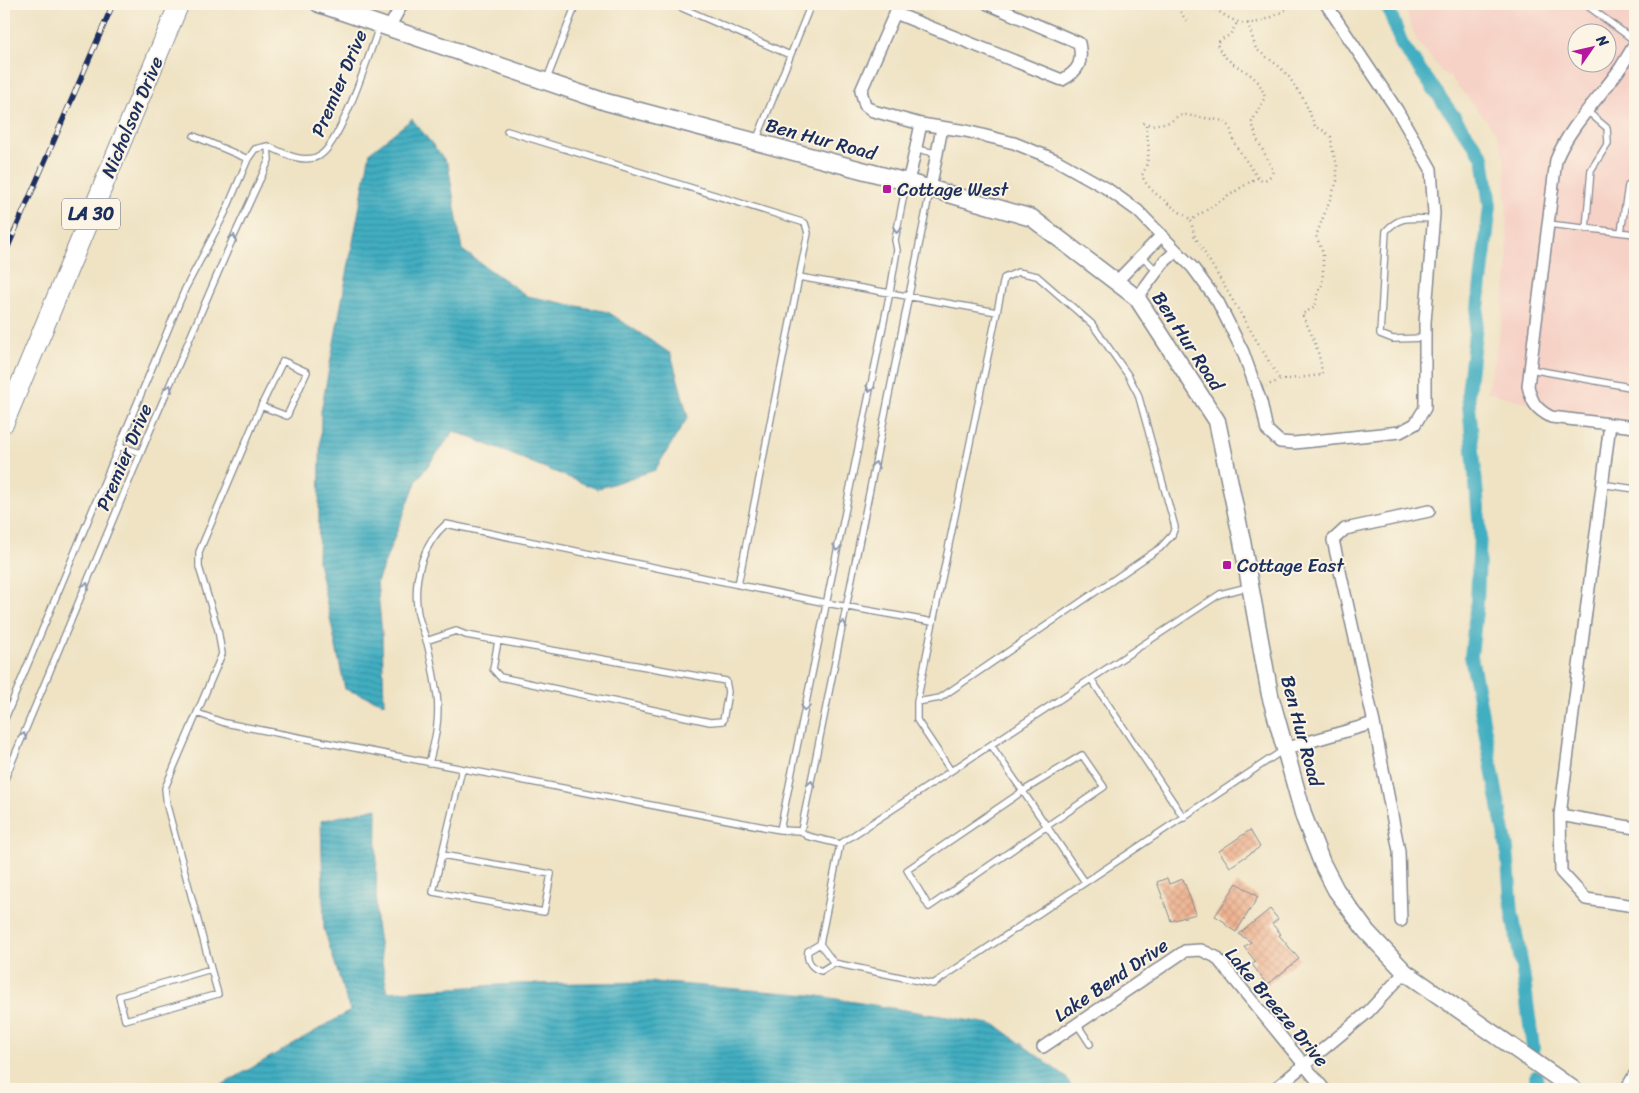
<svg xmlns="http://www.w3.org/2000/svg" width="1639" height="1093" viewBox="0 0 1639 1093" font-family="Sriracha,sans-serif">
	<defs>
		<pattern id="water-rules" width="6" height="5" patternUnits="userSpaceOnUse" patternTransform="scale(1.25)"><rect width="6" height="5" fill="#42aec1"/><path d="M0 2.5h6" fill="none" stroke="#368ea0"/></pattern>
		<pattern id="building-cross-hatch" width="8" height="8" patternUnits="userSpaceOnUse" patternTransform="scale(1.25)"><rect width="8" height="8" fill="#efb492"/><path d="M0 0l8 8M0 8l8-8" fill="none" stroke="#cc9b80"/></pattern>
	</defs>
	<rect width="100%" height="100%" fill="#fcf5e5"/>
	<filter id="ink" filterUnits="userSpaceOnUse"><feTurbulence type="fractalNoise" baseFrequency=".02" numOctaves="2"/><feDisplacementMap in="SourceGraphic" scale="10" xChannelSelector="R" yChannelSelector="G"/><feConvolveMatrix kernelMatrix="1 2 1 2 8 2 1 2 1" color-interpolation-filters="sRGB"/></filter>
	<filter id="wash" filterUnits="userSpaceOnUse"><feTurbulence type="fractalNoise" baseFrequency=".0096" numOctaves="4" result="noise"/><feDisplacementMap in="SourceGraphic" scale="20" xChannelSelector="R" yChannelSelector="G"/><feGaussianBlur stdDeviation="1.12" result="paint"/><feColorMatrix in="noise" values="0 0 0 0 0 0 0 0 0 0 0 0 0 0 0 0 0 1.4 0 .05"/><feComposite in="paint" operator="in"/></filter>
	<g filter="url(#wash)">
		<rect width="100%" height="100%" fill="#efe3c4"/>
		<path fill="#f6d1c6" fill-rule="evenodd" d="M1403,4h232v423l-25,-3 -123,-32 14,-68 7,-61 -3,-101 -8,-29 -47,-56 -8,-5 -26,-33zM1576,32h30v30h-30z"/>
		<path fill="url(#water-rules)" stroke="#2e6e90" d="M412,119l36,45 14,86 65,46 81,16 63,42 17,63 -33,53 -58,19 -143,-58 -37,49 -40,102 5,52 2,69 -39,-14 -27,-127 3,-151 49,-259z
			M377,808l-1,116 11,68 129,-8 137,-2 159,13 184,30 71,53 5,11h-857l135,-78 -26,-82 -3,-108z"/>
		<g fill="none" stroke-linecap="round" stroke-linejoin="round">
			<path stroke="#42aec1" stroke-width="14" d="M1387,4l15,41 81,112 7,49 -22,187 12,138 -3,71 -6,54 36,193 5,64 11,59 10,76
				M1536,1077l2,12"/>
		</g>
		<g id="blocks">
			<path fill="url(#building-cross-hatch)" d="M1250,830l10,17 -30,20 -11,-16z
				M1167,878l2,6 14,-5 13,35 -25,7 -14,-39z
				M1237,883l21,14 -22,35 -8,-5 -3,-3v-2l-10,-6z
				M1270,909l8,10 -6,5 9,10 -2,1 20,24 -32,26 -15,-21 4,-2 -12,-15 7,-5 -12,-8z"/>
		</g>
	</g>
	<g filter="url(#ink)">
		<use href="#blocks" fill-opacity="0" stroke="#858991" stroke-width="1"/>
		<g fill="none" stroke-linecap="round" stroke-linejoin="round">
			<defs>
				<path id="lane" d="M673,4l117,51
					M1585,4l50,37
					M547,79l29,-75
					M507,131l298,92 3,10 -9,44 198,35
					M194,136l54,23
					M756,141l55,-137
					M268,146c15,7 34,18 51,10 21,-10 51,-104 60,-129
					M916,149l20,4
					M1548,224l87,10
					M1586,229l5,-59 17,-27 -1,-15 -20,-17
					M1621,232l7,-46 7,-9
					M1142,256l15,15
					M1425,338l-32,1 -13,-5 6,-103c15,-17 27,-12 48,-12
					M1530,369l105,19
					M261,406l26,10 20,-44 -24,-11 -22,45 -62,146v15l19,63 4,24 -25,59 28,10 555,107 21,1 6,5 33,8 -20,100 14,19 99,21 349,-233
					M120,446l21,7
					M1601,484l34,5
					M738,585l61,-308
					M426,641l30,-10 10,4 260,46 2,11 -5,29 -13,1 -210,-45 -7,-8 5,-28
					M1091,679l93,139
					M917,702v18l34,51
					M197,713l-32,75 2,18 44,163 7,25 -93,26 -6,-24 92,-27
					M4,721l181,-432 40,-76 23,-54 7,-10 13,-3 1,14 -39,85 -78,181 -148,355
					M991,745l94,137
					M1082,755l22,32 -175,120 -22,-37 116,-79z
					M429,763c6,-22 11,-44 8,-68 -3,-18 -6,-38 -11,-56 -3,-10 -9,-22 -9,-33 -3,-30 6,-62 29,-82l380,79 107,19 -16,80 23,-4 220,-150 12,-13 3,-8 -37,-133 -10,-19 -36,-51 -55,-48 -19,-4 -14,6 -71,344
					M780,830l110,-538 7,-42 -2,-10 11,-56
					M801,831l129,-640
					M840,844l380,-250 28,-7
					M442,855l109,19 -7,38 -111,-20 29,-123
					M820,944l-12,7c-2,10 4,17 13,20l13,-8
					M1077,1024l13,20"/>
				<path id="street" d="M899,4l-38,87 4,14 8,6 48,13 45,7 48,12 42,17 50,28 32,23 55,57 25,34 25,50 18,50 6,28 13,12 14,1 106,-11 15,-8 10,-16v-86l9,-108 -3,-45 -34,-59 -71,-106
					M895,13l167,67c17,-9 21,-18 17,-37l-91,-39
					M389,28l13,-24
					M1635,43c-4,8 -9,16 -14,24 -21,31 -51,58 -65,93l-28,226c4,17 8,23 23,31l84,10
					M907,182l4,-12 10,-46
					M930,189l12,-61
					M1116,282l46,-47
					M1137,298l26,-35 13,-12
					M1610,424l-50,391 1,57 25,27 49,7
					M1284,749l90,-26
					M1560,815l75,13
					M1401,921l-2,-70 -25,-128 -41,-183 12,-11 84,-18
					M1043,1047l142,-96 16,-1 15,7 108,132
					M1275,1089l93,-77 37,-40
					M1626,1089l9,-15"/>
				<path id="secondary" d="M319,4l287,98 301,80 125,36 105,80 80,123 25,120 28,154 34,122 18,46 14,27 31,42 38,40 168,117"/>
				<path id="primary" d="M4,423l175,-419"/>
			</defs>
			<use href="#lane" stroke="#858991" stroke-width="8"/>
			<use href="#street" stroke="#858991" stroke-width="14"/>
			<use href="#secondary" stroke="#858991" stroke-width="19"/>
			<use href="#primary" stroke="#858991" stroke-width="21"/>
			<path stroke="#858991" stroke-width="2.5" stroke-dasharray="1 4" stroke-linecap="butt" d="M1170,4l8,2
				M1181,4l-3,2 2,6 9,12
				M1207,4c10,6 22,16 35,19 16,3 40,-10 52,-19
				M1248,23l8,26 24,18 9,10 15,23 11,26 9,5 7,6 1,11 5,17v16l-21,55 7,17v19l-1,13 -4,7 -3,15 -13,7c9,19 19,39 20,61l-42,5 -14,6
				M1143,123l9,2 18,-3 8,-6 8,-1 38,6 6,6 4,16 24,35 4,3c6,-2 10,-5 11,-11l-17,-33 -4,-15 13,-25c-2,-5 -4,-11 -7,-15 -15,-17 -31,-15 -41,-38l3,-4 10,-5 8,-14
				M1146,125c2,17 6,34 -4,50 4,16 36,35 49,45
				M1258,178l-5,2 -62,40 3,15 86,145"/>
			<use href="#lane" stroke="#fff" stroke-width="5.5"/>
			<use href="#street" stroke="#fff" stroke-width="11"/>
			<use href="#secondary" stroke="#fff" stroke-width="16"/>
			<use href="#primary" stroke="#fff" stroke-width="19"/>
			<defs>
				<path id="rail" d="M4,256l109,-252"/>
			</defs>
			<use href="#rail" stroke="#1b2f5e" stroke-width="5.5"/>
			<use href="#rail" stroke="#fcf5e5" stroke-width="4" stroke-dasharray="11" stroke-linecap="butt"/>
		</g>
		<defs><path id="oneway-chevron" d="M-2-3.5L2.5 0L-2 3.5" fill="none" stroke-width="1.6" stroke-linecap="round" stroke-linejoin="round" transform="scale(1.25)"/></defs>
		<g stroke="#8d97ae">
			<use href="#oneway-chevron" transform="translate(897 230) rotate(101)"/>
			<use href="#oneway-chevron" transform="translate(233 238) rotate(-66)"/>
			<use href="#oneway-chevron" transform="translate(169 388) rotate(-66)"/>
			<use href="#oneway-chevron" transform="translate(870 389) rotate(102)"/>
			<use href="#oneway-chevron" transform="translate(875 465) rotate(-79)"/>
			<use href="#oneway-chevron" transform="translate(837 548) rotate(102)"/>
			<use href="#oneway-chevron" transform="translate(86 586) rotate(-67)"/>
			<use href="#oneway-chevron" transform="translate(843 624) rotate(-78)"/>
			<use href="#oneway-chevron" transform="translate(805 708) rotate(101)"/>
			<use href="#oneway-chevron" transform="translate(23 736) rotate(-67)"/>
			<use href="#oneway-chevron" transform="translate(811 784) rotate(-78)"/>
		</g>
	</g>
	<g fill="#b5179e" stroke="#fcf5e5" stroke-width="2">
		<rect x="882" y="184" width="10" height="10" rx="2.5"/>
		<rect x="1222" y="560" width="10" height="10" rx="2.5"/>
	</g>
	<g text-anchor="middle" dominant-baseline="central" stroke-width="4" stroke-linejoin="round" paint-order="stroke">
		<rect fill="#fcf5e5" stroke="#5e6a86" stroke-width="1" x="62" y="198.5" width="58" height="31" rx="4"/>
		<g font-size="18" font-weight="bold" fill="#1b2f5e">
			<text x="91" y="214">LA 30</text>
		</g>
		<g font-size="19" fill="#1b2f5e" stroke="#fcf5e5">
			<text transform="translate(339 83) rotate(-67)">Premier Drive</text>
			<text transform="translate(132 117) rotate(-67)">Nicholson Drive</text>
			<text transform="translate(821 139) rotate(15)">Ben Hur Road</text>
			<text transform="translate(1188 341) rotate(57)">Ben Hur Road</text>
			<text transform="translate(124 457) rotate(-67)">Premier Drive</text>
			<text transform="translate(1302 731) rotate(75)">Ben Hur Road</text>
			<text transform="translate(1111 980) rotate(-34)">Lake Bend Drive</text>
			<text transform="translate(1277 1007) rotate(50)">Lake Breeze Drive</text>
		</g>
		<g font-size="19" fill="#1b2f5e" stroke="#fcf5e5" text-anchor="start">
			<text x="897" y="189">Cottage West</text>
			<text x="1237" y="565">Cottage East</text>
		</g>
	</g>
	<rect width="1639" height="1093" fill="none" stroke="#fcf5e5" stroke-width="20"/>
	<g transform="translate(1592 48) rotate(56)"><circle r="24" fill="#fcf5e5" stroke="#a2a6af"/>
	<path d="M0-4L9 19L0 12L-9 19Z" fill="#b5179e"/>
	<text y="-8" font-size="14" font-weight="bold" text-anchor="middle" fill="#1b2f5e">N</text>
	</g>
</svg>
